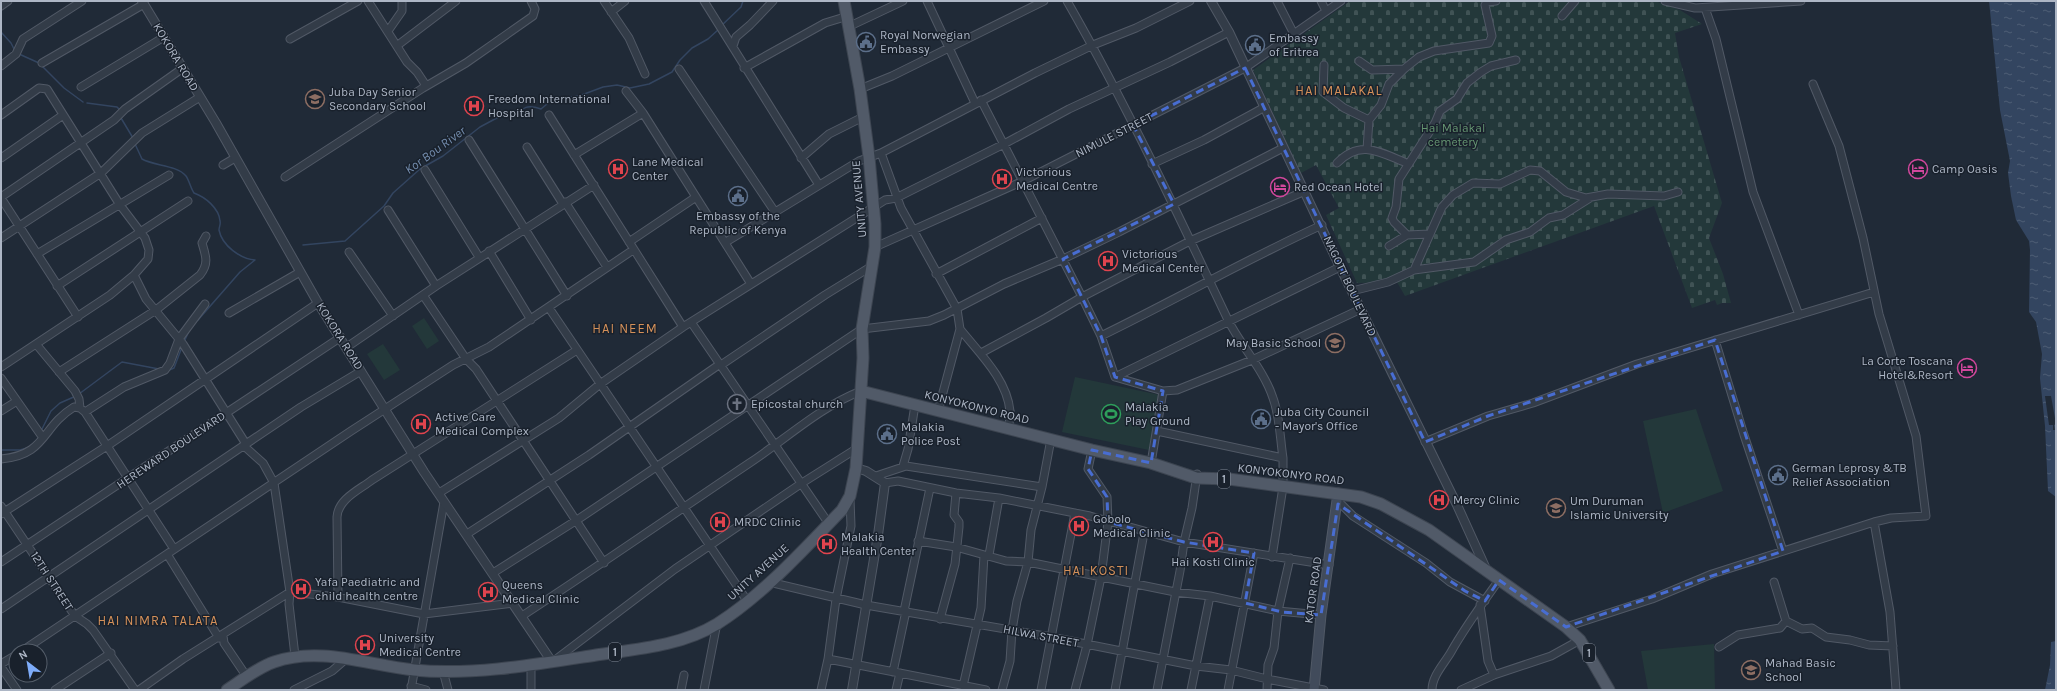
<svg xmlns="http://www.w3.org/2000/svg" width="2057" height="691" viewBox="0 0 2057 691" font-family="Karla,sans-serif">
	<defs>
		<pattern id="cemetery-stones" width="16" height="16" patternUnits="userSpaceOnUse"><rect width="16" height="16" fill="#23383a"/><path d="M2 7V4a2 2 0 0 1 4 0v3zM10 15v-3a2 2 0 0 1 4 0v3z" fill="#405355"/></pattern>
		<pattern id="water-ripples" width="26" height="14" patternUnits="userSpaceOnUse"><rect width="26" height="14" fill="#334560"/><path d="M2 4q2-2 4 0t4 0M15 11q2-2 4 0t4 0" fill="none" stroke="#4e5e75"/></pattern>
	</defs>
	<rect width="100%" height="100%" fill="#202a37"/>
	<path fill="#23383a" d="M424,318l15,23 -12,8 -15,-23z
		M383,344l17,26 -16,10 -17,-26z
		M1075,377l85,18 -11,55 -87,-18z
		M1696,409l27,82 -60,22 -20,-92z
		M1714,644l1,46h-67l-7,-39z"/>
	<path fill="url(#cemetery-stones)" d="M1350,1h305l25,9 22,14 -27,9 4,24 43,146 -13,35 14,36 8,29h-9l-5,2 -2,-5 -23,8 -38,-102 -249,90 -8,-14 -40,1 -31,-68 13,-7 -23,-43 -15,8 -48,-103z"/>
	<path fill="url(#water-ripples)" d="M1989,1h67v496l-8,-6 -3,-65 -5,-48 2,-24 -6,-32 -7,-10 1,-62 -1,-9 -13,-21 -5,-24 -3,-23 2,-12 -10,-51z
		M2056,641v49h-11l5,-25 1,-23z"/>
	<path fill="#202a37" d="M2045,396h6l5,28 -2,1 1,5h-2v-5h-4z"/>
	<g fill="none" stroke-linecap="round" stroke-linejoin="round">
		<path stroke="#334560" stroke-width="1.5" d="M721,26l20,-19 2,-6
			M1,32l10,11 4,8
			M19,54l20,9
			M42,66l22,22 19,14
			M87,103l30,4 3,3
			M121,118l12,20
			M135,144l7,15c12,7 35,6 44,17 3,4 5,13 8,17 11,4 25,15 26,28 1,3 -1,6 -1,9 3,16 22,29 36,30
			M303,245l42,-4 39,-35 9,-13 27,-24 23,-13 37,-29 28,-15 6,5c10,-10 13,-13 27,-8l12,-10 26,-3 24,-9 14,-2 13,3 19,-4 23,-12 8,-12 12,-12 16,-9 11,-10
			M198,320l42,-48 15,-12
			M184,342l5,-11
			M167,371l7,-3 8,-21
			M79,394l43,-32 37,7
			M41,431l10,-20 9,-8 16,-7
			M1,450h19l7,-2"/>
		<defs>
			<path id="minor" d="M604,1l25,37 16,36
				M704,1l115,184
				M927,1l48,102
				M1067,1c59,103 110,211 161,319 13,26 36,50 45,78 7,19 7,40 10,60
				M1277,1l17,33
				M1321,1l5,10
				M1665,1l30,7 106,-7
				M1,6l7,-5
				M1705,8l11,31 37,153 46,123
				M611,12l14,-11
				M1562,16l13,-15
				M850,26l53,-25
				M388,31l14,-20v-10
				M290,39l68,-38
				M398,45l58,-44
				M733,46l3,-9 14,-12 23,-24
				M1359,61l13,9 32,-1 15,-12 15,-6 55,-8 3,-7 -7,-31 2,-3 9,-1
				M42,63l102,-59
				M1324,65l-1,27 21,16 25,12
				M1,66l15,-12 7,-15 59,-38
				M744,68l81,-45 23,-7
				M679,69l96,143
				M81,87l83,-50
				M423,88l43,-25 67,-47 2,-7 -4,-8
				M860,89l32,-13 152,-75
				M626,91l17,22 108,171
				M981,100l101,197 19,39 14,41 48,14 14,-1 75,-30 109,-51
				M1,115l38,-27 8,1 73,116 25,33 4,12 -1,9 -14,16 -24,20 -109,72
				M549,115l134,212
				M469,140l98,156
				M527,147l36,57
				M1367,149l2,-29 12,-15 8,-21 15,-15
				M881,153l20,55 56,101 3,20 -22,82
				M574,155l69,-42
				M1,158l62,-43
				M801,158l28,-24 34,-17
				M1337,163c24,-25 44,-10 72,1
				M1152,164l52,-24 61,-33
				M223,165l12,-7
				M425,170l54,87
				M285,177l138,-89 2,-4 -8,-12 -10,-10 -39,-61
				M1,197l113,-77 11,-11 58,-41
				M1,198l77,119
				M565,202l42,65
				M388,210l48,76
				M1407,235l-13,-13 -2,-4 4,-11 3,-28 36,-56 5,-12 17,-12 10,-16 14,-11 10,-6 25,-6
				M1,238l100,-65 41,-40 58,-36
				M629,242l67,-45
				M726,242l133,-81 22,-8 154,-80 58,-28 43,-17 54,-27
				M1389,246l18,-11 23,-1
				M875,247l148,-66 222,-113 96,-67
				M489,251l42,69
				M349,252l44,64
				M37,254l132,-79
				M1414,270l60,-8 32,-22 24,-8 19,-14 14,-3 27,-17
				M936,274l106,-56
				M134,275l12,24 37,45 63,100
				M57,286l131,-85
				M1352,291l36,-9 26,-12 28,-63 11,-12 20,-12 27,1 30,-14 10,1 26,21 20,6 22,-4 56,2 14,-4
				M423,295l43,64 10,10 128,194
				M549,308l199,294
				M229,313l71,-41
				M691,322l138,202
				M960,329c19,24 47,50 50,82 1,5 -1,12 -2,18
				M1101,336c74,-36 146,-77 221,-111
				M1715,340l29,95 39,116
				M36,344l39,47 4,8 1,9
				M347,347l89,-61 158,-101
				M981,353l65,-35 36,-21 108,-56 115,-50
				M721,365l104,-70 47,-29
				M59,372l97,-62 44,-35c9,-11 6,-19 2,-32l4,-7
				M1115,377l225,-110
				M1,378l42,60
				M1,411l16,-10
				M85,412l39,-25 41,-17 5,-7 9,-24 26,-35
				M1157,431l126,27v29l-11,70
				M1425,442l63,-26 45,-13 104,-39 237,-72
				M244,446l19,17 11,20 16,109 -1,12 6,52
				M1,459c46,-4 40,-32 73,-52l6,1 5,4 89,137
				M1151,463l12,-72
				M903,466l5,-17 7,-44
				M876,476l30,-10 136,21
				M885,483l13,-2 58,12 43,5 91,18 94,26 145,23
				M439,493l120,-75 41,-34 83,-57 202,-127 11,-2 108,-54 65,-35 101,-47 59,-30
				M1338,501l15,15 73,47 24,19 35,19
				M1,506l74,110 12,8 6,6 42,60
				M1,514l106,-68 211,-143
				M1874,522l16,90 6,78
				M467,534l122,-79 131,-91
				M918,541l38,6 50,14 22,1 147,30 35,4 68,15 43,4
				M167,554l52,84
				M989,555l10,-57
				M1,562l340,-225
				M493,573l84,-53 285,-191 67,-8 15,-6 60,-31 59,-25 56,-27 164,-84
				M769,582l97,23 185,32 145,29 35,4 36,9 57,11
				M1774,582l12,39 16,8 10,-1 14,9 24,3 19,5 24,1
				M338,597l-1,-80c1,-18 22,-27 35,-37l205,-130
				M1480,605l8,56 6,14
				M1,609l300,-202 60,-36
				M904,611l26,-123
				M522,616c77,-50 153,-103 229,-154 36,-24 69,-55 110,-71
				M940,619l15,-55 4,-37v-5l-5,-7 2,-22
				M1566,627l86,-28 60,-25 162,-52 17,-4 35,-2 -10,-80 -37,-122 -16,-76 -24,-92 -26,-62
				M223,636l1,7 23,34
				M1719,647l19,-12 42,-7 6,-7
				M22,651l329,-220 102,-66 36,-18 144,-97
				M828,659l158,31
				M555,660l120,-91 127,-86 54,-34
				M1,664l15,-9
				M1,667l16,23
				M443,671l5,19
				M893,672l13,-61
				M411,686l15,4
				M963,686l18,-78 3,-53
				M55,690l56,-37
				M139,690l44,-31 107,-67 48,5 86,17 89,-11
				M294,690l38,-19 15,-13
				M411,690l33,-188
				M531,690v-24
				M681,690l3,-15
				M704,690l13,-67
				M821,690l7,-31 8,-60 15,-73 -1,-27
				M896,690l4,-17
				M1002,690l8,-29 2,-31 5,-29 11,-39 3,-32 11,-43 9,-48
				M1041,690l34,-177
				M1075,690l12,-45 14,-68 7,-55 -1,-25 -19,-28 4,-19
				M1115,690l29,-157
				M1157,690l23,-119 4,-29 8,-34 5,-34
				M1191,690l19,-94
				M1228,690l26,-137
				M1267,690l1,-25 6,-17 4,-37 12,-53
				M1432,690c0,-14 12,-26 19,-38 14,-25 31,-48 48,-72
				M1461,690l33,-15 57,-19 29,-16"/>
			<path id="tertiary" d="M142,1l74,122 102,180 106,169 128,190
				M1211,1l18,31 111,235 117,238 29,64
				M852,690l26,-155 7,-52 -19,-12 -10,-3"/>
			<path id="secondary" d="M1314,690l7,-75 17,-122"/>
			<path id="primary" d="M861,391l231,59 59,13 45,15 33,1 132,18 20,7 48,26 137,97 14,13 29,50
				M227,690c15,-10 30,-22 47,-28 46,-16 93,3 140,8 58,6 125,-6 182,-15 41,-6 85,-9 121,-31 47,-30 86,-74 125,-114l8,-14 6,-28 7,-110 -1,-29 13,-82v-23l-6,-67 -9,-68 -16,-88"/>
		</defs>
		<use href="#minor" stroke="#515966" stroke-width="9"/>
		<use href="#tertiary" stroke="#515966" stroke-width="10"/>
		<use href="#secondary" stroke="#515966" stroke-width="11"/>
		<use href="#primary" stroke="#3d4551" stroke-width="13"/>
		<use href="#minor" stroke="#333c48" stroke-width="7"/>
		<use href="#tertiary" stroke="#333c48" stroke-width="8"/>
		<use href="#secondary" stroke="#414b5b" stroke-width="9"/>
		<use href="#primary" stroke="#515a68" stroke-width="11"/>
	</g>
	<path fill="none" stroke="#486dd2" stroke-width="3" stroke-dasharray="8 5" stroke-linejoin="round" d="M1245,68l180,374 63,-26 227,-76 68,211 -217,76 -67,-47 -14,21 -20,-10 -127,-87 -17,111 -39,-3 -37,-9 9,-50 -70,-11 -76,-20 -1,-25 -19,-28 4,-19 59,13 12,-72 -48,-14 -14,-41 -38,-77 111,-55 -41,-79z"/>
	<defs>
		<symbol id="civic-ring" viewBox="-11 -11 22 22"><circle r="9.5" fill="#19212c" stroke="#5c6f8a" stroke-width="1.5"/><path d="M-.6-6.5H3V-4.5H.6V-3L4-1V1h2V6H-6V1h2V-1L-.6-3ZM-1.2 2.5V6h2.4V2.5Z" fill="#5c6f8a"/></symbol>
		<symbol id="school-ring" viewBox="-11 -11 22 22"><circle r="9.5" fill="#19212c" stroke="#8d6e63" stroke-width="1.5"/><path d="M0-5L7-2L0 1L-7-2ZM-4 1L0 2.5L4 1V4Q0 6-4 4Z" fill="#8d6e63"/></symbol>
		<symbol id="hospital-ring" viewBox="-11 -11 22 22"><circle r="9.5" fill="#19212c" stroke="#e0444e" stroke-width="1.5"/><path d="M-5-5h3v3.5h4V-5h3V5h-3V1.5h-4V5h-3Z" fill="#e0444e"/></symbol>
		<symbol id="hotel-ring" viewBox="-11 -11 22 22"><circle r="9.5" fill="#19212c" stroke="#d1479c" stroke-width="1.5"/><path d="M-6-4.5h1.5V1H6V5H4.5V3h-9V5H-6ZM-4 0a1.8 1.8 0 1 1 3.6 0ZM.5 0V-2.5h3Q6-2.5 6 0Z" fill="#d1479c"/></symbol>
		<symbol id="church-ring" viewBox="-11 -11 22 22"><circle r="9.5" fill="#19212c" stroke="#6b7280" stroke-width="1.5"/><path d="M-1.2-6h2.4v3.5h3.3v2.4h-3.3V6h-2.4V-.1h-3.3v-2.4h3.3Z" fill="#6b7280"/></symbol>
		<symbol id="stadium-ring" viewBox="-11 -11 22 22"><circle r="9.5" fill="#19212c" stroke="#2e9e5b" stroke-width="1.5"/><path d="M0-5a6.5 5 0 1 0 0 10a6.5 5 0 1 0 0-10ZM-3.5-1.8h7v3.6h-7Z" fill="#2e9e5b"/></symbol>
		<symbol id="university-ring" viewBox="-11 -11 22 22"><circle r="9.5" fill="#19212c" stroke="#8d6e63" stroke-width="1.5"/><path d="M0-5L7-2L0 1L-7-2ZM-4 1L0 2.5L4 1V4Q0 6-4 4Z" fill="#8d6e63"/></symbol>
	</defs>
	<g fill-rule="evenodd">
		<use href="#civic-ring" x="855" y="31" width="22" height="22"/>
		<use href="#civic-ring" x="1244" y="34" width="22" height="22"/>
		<use href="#school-ring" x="304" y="88" width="22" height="22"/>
		<use href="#hospital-ring" x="463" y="95" width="22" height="22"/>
		<use href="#hospital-ring" x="607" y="158" width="22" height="22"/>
		<use href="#hotel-ring" x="1907" y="158" width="22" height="22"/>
		<use href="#hospital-ring" x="991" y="168" width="22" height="22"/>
		<use href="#hotel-ring" x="1269" y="176" width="22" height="22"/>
		<use href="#civic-ring" x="727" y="185" width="22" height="22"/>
		<use href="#hospital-ring" x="1097" y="250" width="22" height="22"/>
		<use href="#school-ring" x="1324" y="332" width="22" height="22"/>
		<use href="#hotel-ring" x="1956" y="357" width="22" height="22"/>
		<use href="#church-ring" x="726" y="393" width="22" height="22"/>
		<use href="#stadium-ring" x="1100" y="403" width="22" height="22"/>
		<use href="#civic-ring" x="1250" y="408" width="22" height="22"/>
		<use href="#hospital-ring" x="410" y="413" width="22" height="22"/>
		<use href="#civic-ring" x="876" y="423" width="22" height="22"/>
		<use href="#civic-ring" x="1767" y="464" width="22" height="22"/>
		<use href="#hospital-ring" x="1428" y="489" width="22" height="22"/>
		<use href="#university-ring" x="1545" y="497" width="22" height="22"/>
		<use href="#hospital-ring" x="709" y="511" width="22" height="22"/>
		<use href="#hospital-ring" x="1068" y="515" width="22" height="22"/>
		<use href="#hospital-ring" x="1202" y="531" width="22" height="22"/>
		<use href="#hospital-ring" x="816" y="533" width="22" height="22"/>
		<use href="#hospital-ring" x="290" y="578" width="22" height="22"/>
		<use href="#hospital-ring" x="477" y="581" width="22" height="22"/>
		<use href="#hospital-ring" x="354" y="634" width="22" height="22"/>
		<use href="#school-ring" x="1740" y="659" width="22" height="22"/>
	</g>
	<g text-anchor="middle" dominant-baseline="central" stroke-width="3" stroke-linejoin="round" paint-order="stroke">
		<g fill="#19212c" stroke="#818997" stroke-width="1">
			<rect x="1218" y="470" width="12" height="18" rx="3"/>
			<rect x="609" y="643" width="12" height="18" rx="3"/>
			<rect x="1583" y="644" width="12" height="18" rx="3"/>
		</g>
		<g font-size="11" font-weight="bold" fill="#adb6c5">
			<text x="1224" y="479">1</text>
			<text x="615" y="652">1</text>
			<text x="1589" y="653">1</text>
		</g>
		<g font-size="12" fill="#adb6c5" stroke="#19212c" text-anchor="start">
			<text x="880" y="35">Royal Norwegian<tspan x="880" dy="14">Embassy</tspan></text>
			<text x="1269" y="38">Embassy<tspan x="1269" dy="14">of Eritrea</tspan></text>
			<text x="329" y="92">Juba Day Senior<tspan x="329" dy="14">Secondary School</tspan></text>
			<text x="488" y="99">Freedom International<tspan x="488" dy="14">Hospital</tspan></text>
			<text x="632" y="162">Lane Medical<tspan x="632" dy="14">Center</tspan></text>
			<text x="1932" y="169">Camp Oasis</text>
			<text x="1016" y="172">Victorious<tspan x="1016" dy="14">Medical Centre</tspan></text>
			<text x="1294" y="187">Red Ocean Hotel</text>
			<text x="738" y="216" text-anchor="middle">Embassy of the<tspan x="738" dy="14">Republic of Kenya</tspan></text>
			<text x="1122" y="254">Victorious<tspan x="1122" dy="14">Medical Center</tspan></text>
			<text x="1321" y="343" text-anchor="end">May Basic School</text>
			<text x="1953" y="361" text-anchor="end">La Corte Toscana<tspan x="1953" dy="14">Hotel&amp;Resort</tspan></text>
			<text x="751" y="404">Epicostal church</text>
			<text x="1125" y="407">Malakia<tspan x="1125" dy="14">Play Ground</tspan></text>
			<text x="1275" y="412">Juba City Council<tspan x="1275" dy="14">- Mayor's Office</tspan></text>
			<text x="435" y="417">Active Care<tspan x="435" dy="14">Medical Complex</tspan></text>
			<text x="901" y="427">Malakia<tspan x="901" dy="14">Police Post</tspan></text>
			<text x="1792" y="468">German Leprosy &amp;TB<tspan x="1792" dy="14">Relief Association</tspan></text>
			<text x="1453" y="500">Mercy Clinic</text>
			<text x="1570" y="501">Um Duruman<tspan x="1570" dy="14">Islamic University</tspan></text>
			<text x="1093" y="519">Gobolo<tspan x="1093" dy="14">Medical Clinic</tspan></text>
			<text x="734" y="522">MRDC Clinic</text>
			<text x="841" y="537">Malakia<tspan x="841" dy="14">Health Center</tspan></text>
			<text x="1213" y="562" text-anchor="middle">Hai Kosti Clinic</text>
			<text x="315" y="582">Yafa Paediatric and<tspan x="315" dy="14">child health centre</tspan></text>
			<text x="502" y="585">Queens<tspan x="502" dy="14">Medical Clinic</tspan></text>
			<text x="379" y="638">University<tspan x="379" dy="14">Medical Centre</tspan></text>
			<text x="1765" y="663">Mahad Basic<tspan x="1765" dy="14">School</tspan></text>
		</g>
		<g font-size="12" fill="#adb6c5" stroke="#19212c">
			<text transform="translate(176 57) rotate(59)">KOKORA ROAD</text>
			<text transform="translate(1114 135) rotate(-27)">NIMULE STREET</text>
			<text transform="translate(859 199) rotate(-95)">UNITY AVENUE</text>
			<text transform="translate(1350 286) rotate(65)">NAGOTT BOULEVARD</text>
			<text transform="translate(340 336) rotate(58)">KOKORA ROAD</text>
			<text transform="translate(977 407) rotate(14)">KONYOKONYO ROAD</text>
			<text transform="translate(171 450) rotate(-34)">HEREWARD BOULEVARD</text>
			<text transform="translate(1291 474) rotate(7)">KONYOKONYO ROAD</text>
			<text transform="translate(758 572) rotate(-42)">UNITY AVENUE</text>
			<text transform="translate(52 581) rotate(57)">12TH STREET</text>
			<text transform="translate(1313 590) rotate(-82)">KATOR ROAD</text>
			<text transform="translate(1041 636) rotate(11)">HILWA STREET</text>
		</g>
		<g font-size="12" fill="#659571" stroke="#19212c">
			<text x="1453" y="128">Hai Malakal<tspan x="1453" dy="14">cemetery</tspan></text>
		</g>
		<g font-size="13" letter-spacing="1" fill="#d49059" stroke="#19212c">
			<text x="1339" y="90">HAI MALAKAL</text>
			<text x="625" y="328">HAI NEEM</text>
			<text x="1096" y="570">HAI KOSTI</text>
			<text x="158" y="620">HAI NIMRA TALATA</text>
		</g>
		<g font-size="13" font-style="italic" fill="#748dae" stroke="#19212c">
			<text transform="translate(435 150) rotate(-36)">Kor Bou River</text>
		</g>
	</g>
	<rect width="2057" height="691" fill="none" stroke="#adb6c5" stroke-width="4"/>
	<g transform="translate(28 663) rotate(329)"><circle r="19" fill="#19212c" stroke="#545d69"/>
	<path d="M0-3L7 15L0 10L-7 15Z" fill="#7eacf9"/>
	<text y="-6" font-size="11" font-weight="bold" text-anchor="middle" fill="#adb6c5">N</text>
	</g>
</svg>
